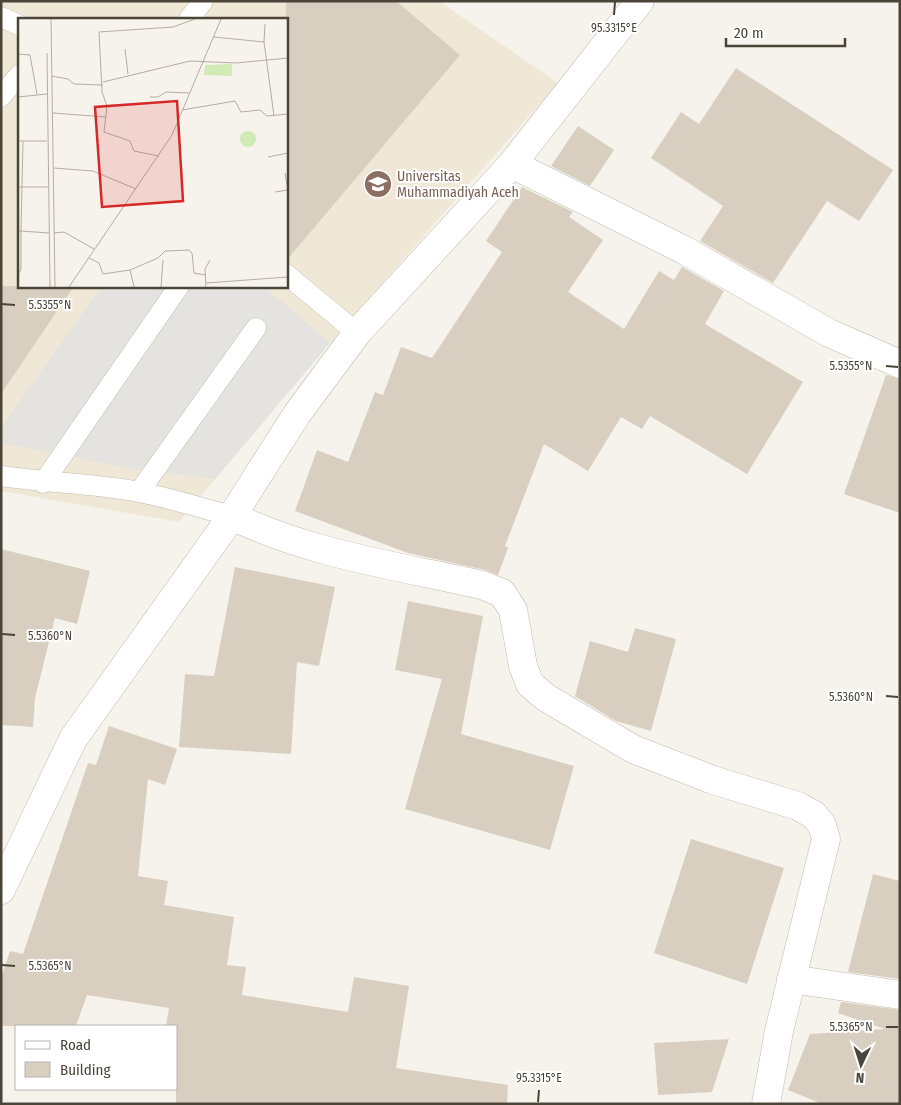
<svg xmlns="http://www.w3.org/2000/svg" width="901" height="1105" viewBox="0 0 901 1105" font-family="'Fira Sans Condensed',sans-serif">
	<rect width="100%" height="100%" fill="#f6f3ec"/>
	<path fill="#efe8d6" fill-rule="evenodd" d="M1,1h438l119,82 -228,260 -151,179 -178,-31zM19,19h267v267h-267z"/>
	<path fill="#e5e3e0" d="M102,286h162l66,57 -115,136 -83,-10 -131,-26v-16z"/>
	<path fill="#d8cfc1" d="M286,1h110l64,54 -174,206z
		M736,68l157,102 -34,51 -32,-20 -54,82 -73,-42 23,-35 -72,-48 30,-46 18,12z
		M578,126l36,24 -24,36 -39,-20z
		M522,187l51,25 -4,5 34,23 -35,52 56,37 35,-58 15,9 8,-13 42,24 -19,33 98,58 -56,92 -97,-58 -8,13 -21,-12 -33,54 -44,-27 -39,102 3,2 -10,27 -13,-5 -77,-17 -113,-42 22,-61 31,12 27,-70 8,3 18,-48 31,11 70,-106 -16,-11z
		M1,286h73l-73,108z
		M886,375l14,4v134l-56,-19z
		M1,549l89,22 -13,53 -22,-6 -20,80 -2,29 -32,-2z
		M235,567l100,20 -16,79 -22,-4 -6,92 -112,-7 6,-73 29,2z
		M408,601l75,15 -22,118 113,32 -24,84 -145,-41 37,-130 -47,-9z
		M635,628l41,11 -25,92 -35,-10 -41,-25 15,-55 38,11z
		M109,726l68,23 -12,36 -17,-6 -10,97 30,5 -4,24 70,12 -7,48 19,2 -4,28 106,17 6,-35 55,9 -13,82 112,17 -1,19h-331v-78h-10l3,-18 -82,-13 -11,31h-75v-48l9,-27 13,3 65,-191 8,2z
		M691,839l93,29 -37,116 -93,-31z
		M873,874l27,7v98l-52,-7z
		M841,1002l59,8v94h-78l-34,-14 22,-56 75,-5 -47,-16z
		M729,1039l-17,53 -54,3 -4,-52z"/>
	<g fill="none" stroke-linecap="round" stroke-linejoin="round">
		<defs>
			<path id="lane" d="M1,17l18,8
				M189,19l14,-18
				M1,97l18,-22
				M286,274l71,59
				M1,476c46,7 92,7 138,16 31,6 62,16 93,24
				M43,483l136,-197
				M139,492l117,-164"/>
			<path id="street" d="M512,164l172,86 145,83 71,31
				M232,516c78,38 166,50 250,69l20,8 11,17 10,56 7,18 15,13 88,52 80,31 85,26 16,9 8,10 4,14 -47,192 -13,73
				M1,890l72,-151 159,-223 65,-102 60,-81 155,-169 128,-163
				M791,979l109,16"/>
		</defs>
		<use href="#lane" stroke="#c2bbae" stroke-width="21"/>
		<use href="#street" stroke="#c2bbae" stroke-width="29"/>
		<use href="#lane" stroke="#fff" stroke-width="20"/>
		<use href="#street" stroke="#fff" stroke-width="28"/>
	</g>
	<path fill="none" stroke="#4b4439" stroke-width="2" d="M614,15l1,-13M2,304l13,1M886,366l12,1M2,634l13,1M886,696l12,1M2,965l13,1M886,1027h12M538,1102l1,-12"/>
	<defs>
		<symbol id="university-disc" viewBox="-11 -11 22 22"><circle r="9.5" fill="#8d6e63" stroke="#fff"/><path d="M0-5L7-2L0 1L-7-2ZM-4 1L0 2.5L4 1V4Q0 6-4 4Z" fill="#fff"/></symbol>
	</defs>
	<g fill-rule="evenodd">
		<use href="#university-disc" x="362" y="168" width="32" height="32"/>
	</g>
	<g text-anchor="middle" dominant-baseline="central" stroke-width="4" stroke-linejoin="round" paint-order="stroke">
		<g font-size="14" fill="#785e54" stroke="#fff" text-anchor="start">
			<text x="397" y="176">Universitas<tspan x="397" dy="16">Muhammadiyah Aceh</tspan></text>
		</g>
	</g>
	<g transform="translate(18 18)">
		<rect width="270" height="270" fill="#f6f3ec"/>
		<path d="M214,46v12l-28,-1 1,-10zM222 121a8 8 0 1 1 16 0a8 8 0 1 1-16 0Z" fill="#d2eab5"/>
		<path fill="none" stroke="#b2ada4" stroke-width="1" d="M33,1l4,268M247,6l-1,18 10,74M196,19l50,5M107,31l3,25M29,35l3,234M0,36l12,1 7,39M34,58l16,3 6,5 29,1M85,64l87,-21 46,2 52,-5M0,79l29,-3M132,79h8l8,-5 23,1M164,92l53,-9 6,11 19,-2 7,6 21,-2M35,95l53,4M0,123h29M141,138l-25,-5 -4,-10 -26,-9 3,-26 -5,-14 -3,-60 74,-5 22,-8M250,139l20,-4M36,150l39,3 43,18M0,169h31M257,174l13,-2 -3,-17M0,213h3l2,-90M36,215l10,-1 30,17M71,240l10,5 4,11 27,-4 4,17M112,252l28,-12 7,-7 24,-1 3,3 2,20 11,2M0,256l3,-4v-39l28,2M188,265l82,-6M51,269l103,-152 49,-116M143,269l2,-27M188,269l-1,-18 5,-9"/>
		<path fill="#d62828" fill-opacity="0.15" stroke="#d62828" stroke-width="2.5" d="M159,83l6,100 -81,6 -7,-100z"/>
		<rect width="270" height="270" fill="none" stroke="#4b4439" stroke-width="2.5"/>
	</g>
	<g font-size="12" text-anchor="middle" fill="#4b4439" stroke="#fff" stroke-width="4" stroke-linejoin="round" paint-order="stroke">
		<text x="614" y="32">95.3315°E</text>
		<text x="50" y="309">5.5355°N</text>
		<text x="851" y="370">5.5355°N</text>
		<text x="50" y="640">5.5360°N</text>
		<text x="851" y="701">5.5360°N</text>
		<text x="50" y="970">5.5365°N</text>
		<text x="851" y="1031">5.5365°N</text>
		<text x="539" y="1082">95.3315°E</text>
	</g>
	<rect width="901" height="1105" fill="none" stroke="#4b4439" stroke-width="5"/>
	<rect x="15" y="1025" width="162" height="65" fill="#ffffff" stroke="#b7b4b0"/>
	<rect x="25" y="1041" width="25" height="8" fill="#ffffff" stroke="#b7b4b0"/>
	<text x="60" y="1050" font-size="15" fill="#4b4439">Road</text>
	<rect x="25" y="1062" width="25" height="15" fill="#d8cfc1" stroke="#b7b4b0"/>
	<text x="60" y="1075" font-size="15" fill="#4b4439">Building</text>
	<g transform="translate(861 1065) rotate(184)" stroke="#ffffff" stroke-width="4" paint-order="stroke">
	<path d="M0-4L9 19L0 12L-9 19Z" fill="#4b4439"/>
	<text y="-8" font-size="14" font-weight="bold" text-anchor="middle" fill="#4b4439">N</text>
	</g>
	<path d="M726 38v8h119v-8" fill="none" stroke="#4b4439" stroke-width="2.5"/>
	<text x="734" y="38" font-size="15" fill="#4b4439" stroke="#ffffff" stroke-width="4" paint-order="stroke">20 m</text>
</svg>
